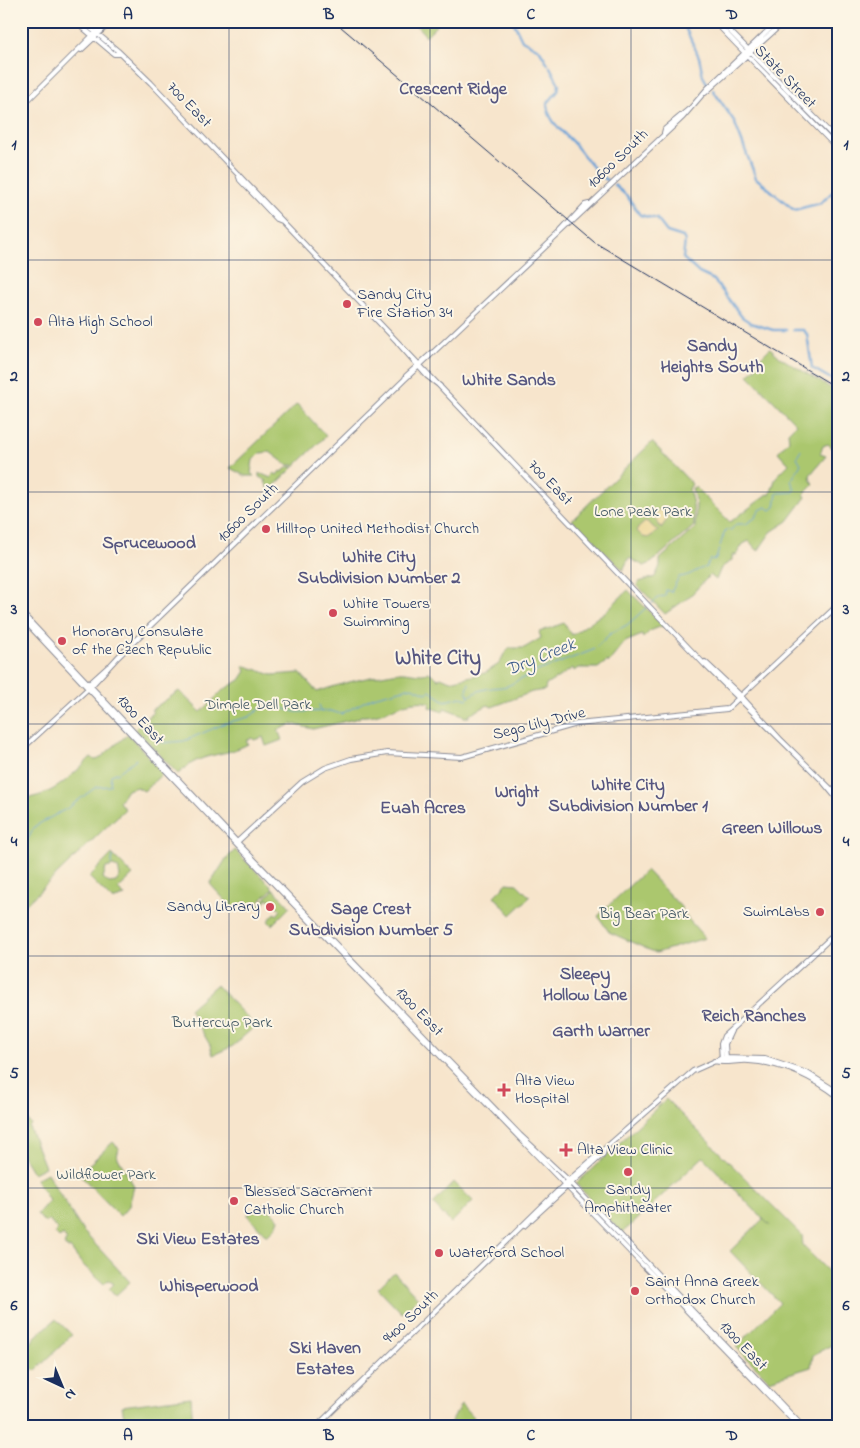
<svg xmlns="http://www.w3.org/2000/svg" width="860" height="1448" viewBox="0 0 860 1448" font-family="'Indie Flower',sans-serif">
	<rect width="100%" height="100%" fill="#fcf5e5"/>
	<filter id="ink" filterUnits="userSpaceOnUse"><feTurbulence type="fractalNoise" baseFrequency=".02" numOctaves="2"/><feDisplacementMap in="SourceGraphic" scale="10" xChannelSelector="R" yChannelSelector="G"/><feConvolveMatrix kernelMatrix="1 2 1 2 8 2 1 2 1" color-interpolation-filters="sRGB"/></filter>
	<filter id="wash" filterUnits="userSpaceOnUse"><feTurbulence type="fractalNoise" baseFrequency=".0096" numOctaves="4" result="noise"/><feDisplacementMap in="SourceGraphic" scale="20" xChannelSelector="R" yChannelSelector="G"/><feGaussianBlur stdDeviation="1.12" result="paint"/><feColorMatrix in="noise" values="0 0 0 0 0 0 0 0 0 0 0 0 0 0 0 0 0 1.4 0 .05"/><feComposite in="paint" operator="in"/></filter>
	<g filter="url(#wash)">
		<rect width="100%" height="100%" fill="#f7e5cc"/>
		<path fill="#abc76e" stroke="#637b66" fill-rule="evenodd" d="M412,21h29l-15,15z
			M770,348l11,10 58,35v61l-11,-10 -5,2 -3,8 6,2 -16,19 1,6 3,3 -10,10 2,3 -18,24 -17,11 -13,19 -9,-10 -6,3 -7,11h-4v5l-11,8 -5,12 -6,-5 -21,22 -24,17 -28,-29 2,-3 16,-5 5,-11v-7l35,-31 1,-24 -4,-16 3,-1 35,35 38,-28 2,1 6,-18 13,-13 -11,-12 11,-12 -1,-8 8,-8 -48,-49 9,-8 -3,-3z
			M297,404l29,32 -30,29h-9l-17,-13 -10,1 -7,7 -2,13 3,3h-9l-15,-8z
			M652,442l40,42 -3,5 4,15 1,22 -43,37 -7,3 -15,-8 -6,12 -51,-50z
			M288,467h6l-23,22h-2l-4,-7 2,-1 -8,-4v-4l12,5 3,-5 3,2 3,-4 2,1z
			M628,590l37,37 -3,-1 -12,5 -7,7 -1,-3 -17,7 -17,21 -1,-2 -9,7h-20l-4,3 -1,-3 -27,17 -1,5 -13,2 -40,15 -4,-2 -19,10v2h-6v-2l-19,-7 -1,4 -14,-5 1,-4c-27,-7 -43,15 -70,13l-1,2 -46,11 -21,-5 -14,6 4,10 -16,6 -3,-9 -9,3 -2,-2 -6,3 2,3c-28,15 -45,6 -70,30l-43,-45 18,-17 -2,-2 28,-19 22,21 22,-22 17,-10 6,-9 -3,-5h3l26,9 28,-2 17,19c28,-10 55,-16 83,-20 9,-1 22,5 29,0l9,7 3,-2 9,4 35,-8 14,-9 5,-10 6,-6h14l17,-10 -2,-6 25,-9 8,12 33,-23z
			M128,734l35,39 -19,18 -7,-4 -10,3 -8,12 6,7 -104,100v-110c33,-3 48,-21 70,-42l4,3 4,-1z
			M235,850l38,38 -16,16 -2,5 -11,-7 -10,8 -24,-26 16,-25z
			M112,854l21,21 -15,14 7,7 -13,4 -23,-23zM113,866l5,2 2,8 -4,6 -7,1 -6,-5 3,-10z
			M646,870l35,37 1,5 23,26 -49,15 -47,-21 -11,-16z
			M507,883l10,1 13,13 -19,18 -17,-19z
			M274,889l16,18 -18,18 -4,-4 7,-8 2,2 4,-5 -13,-12 -8,12 -3,-3z
			M216,985l39,41 -22,20 -20,9 -3,-10 -21,-36z
			M666,1099l136,136 1,11 36,36v59l-26,14 -2,12 -42,13 -33,-33 44,-44 -50,-52 33,-32 7,7 -67,-69 -81,76 -46,-49z
			M21,1111l10,14 -2,2 16,40 -12,6 -12,-20z
			M113,1142l6,6 -2,8 17,30 -5,20 -9,10 -41,-42z
			M47,1173l35,57 48,52 -15,14 -6,-7 5,-5 -6,-4 -4,4 -22,-20 -12,-16 -2,1 -4,-5 3,-4 -4,-5 -4,3 -4,-5 3,-3 -9,-10 -4,3 -8,-9 12,-13 -13,-22z
			M454,1182l19,19 -22,22 -18,-19z
			M264,1204l15,15 -3,8 -9,9 -20,-21z
			M394,1272l24,26 -16,15 -24,-25z
			M56,1319l16,16 -37,36 -11,-11 -1,-7 13,-17z
			M191,1397l2,30h-67l-4,-21z
			M461,1404l21,23h-34z"/>
		<path fill="#eeda9e" stroke="#84847e" d="M663,506l6,11 -8,11 -8,-13z
			M646,521l12,10 -10,7 -5,-1 -7,-7z"/>
		<g fill="none" stroke-linecap="round" stroke-linejoin="round">
			<path stroke="#68a0d6" stroke-width="1" d="M834,359l5,-10
				M650,605l9,-8 6,-1 1,-6 5,2 8,-15c12,-1 16,-7 27,-10l4,-7 6,-1 9,-29h6l5,-6h10l9,-6 5,-8 6,-3 5,3 4,-3 2,-14 17,-1 1,-3 -4,-8 10,-17 -4,-7 4,-7
				M558,655l2,2
				M467,691l2,-8
				M467,692l2,5
				M319,705l2,6
				M161,743l23,-2 42,-18 23,-6 18,-13 29,8 35,-1 10,3 32,-17 39,-10 14,6 4,-2 15,10 16,-4 6,2c9,-10 22,-11 35,-12 12,-1 14,-10 29,-10l4,-5 58,-22 18,-17 16,-8 20,-18
				M21,838l3,-2 4,3 7,-13 33,-18 28,-21 14,-1 1,-11 8,-3 17,-13
				M111,865l2,-9"/>
			<path stroke="#68a0d6" stroke-width="2.5" d="M513,21l9,19 17,9 9,15
				M682,21l17,36 4,19 5,9
				M550,67l9,17 -1,7 -11,13c2,20 17,28 29,42 11,13 18,25 32,35
				M713,90l21,31 22,57 38,32 27,-7 18,-17
				M614,185l13,11 13,19 17,4 10,13 16,5 2,4 -2,17 16,15 15,7 28,37 9,6 22,7h13
				M793,330h10l4,4 5,34 26,15"/>
		</g>
	</g>
	<g filter="url(#ink)">
		<g fill="none" stroke-linecap="round" stroke-linejoin="round">
			<defs>
				<path id="major" d="M75,21l39,33h6
					M82,21l36,30 33,32 554,582 134,132
					M714,21l125,129
					M720,21l119,121
					M81,50l31,-29
					M705,93l80,-72
					M21,107l86,-86
					M664,133l1,-4 24,-20
					M238,174l2,6 37,39 5,2
					M560,232l25,-27 4,-1
					M398,343l29,33 13,10
					M405,379l1,-3 27,-24
					M21,612l216,230 283,293 46,43 237,249
					M21,617c256,274 519,540 778,810
					M705,662l34,32 43,47
					M89,684l20,-18
					M21,750l73,-67 24,-26 287,-278 278,-262 24,-28 71,-68
					M824,783l15,18
					M236,843l66,-61 23,-14 26,-9 36,-6 75,4 115,-33 150,-15 112,-105
					M806,961l33,-31
					M726,1059l-1,-15 6,-13
					M714,1061c11,3 23,-1 35,0 33,2 64,16 90,36
					M722,1062l-1,-18 3,-8 99,-91
					M524,1226l79,-72 1,-4
					M316,1427l253,-247 124,-109 29,-13 43,1 42,14 32,20"/>
			</defs>
			<use href="#major" stroke="#898a95" stroke-width="6"/>
			<use href="#major" stroke="#fff" stroke-width="4"/>
			<path stroke="#1b2f5e" stroke-width="1" d="M334,21l260,221 245,147"/>
		</g>
	</g>
	<path fill="none" stroke="#1b2f5e" stroke-width="1" stroke-opacity="0.55" d="M229,21v1406M430,21v1406M631,21v1406M21,260h818M21,492h818M21,724h818M21,956h818M21,1188h818"/>
	<g fill="#d1495b" stroke="#fcf5e5" stroke-width="2">
		<circle cx="347" cy="304" r="5"/>
		<circle cx="38" cy="322" r="5"/>
		<circle cx="266" cy="529" r="5"/>
		<circle cx="333" cy="613" r="5"/>
		<circle cx="62" cy="641" r="5"/>
		<circle cx="270" cy="907" r="5"/>
		<circle cx="820" cy="912" r="5"/>
		<path d="M501.5 1082.5h5v5h5v5h-5v5h-5v-5h-5v-5h5z"/>
		<path d="M563.5 1142.5h5v5h5v5h-5v5h-5v-5h-5v-5h5z"/>
		<circle cx="628" cy="1172" r="5"/>
		<circle cx="234" cy="1201" r="5"/>
		<circle cx="439" cy="1253" r="5"/>
		<circle cx="635" cy="1291" r="5"/>
	</g>
	<g text-anchor="middle" dominant-baseline="central" stroke-width="4" stroke-linejoin="round" paint-order="stroke">
		<g font-size="16" fill="#1b2f5e" stroke="#fcf5e5">
			<text transform="translate(785 77) rotate(46)">State Street</text>
			<text transform="translate(189 105) rotate(46)">700 East</text>
			<text transform="translate(618 159) rotate(-44)">10600 South</text>
			<text transform="translate(550 483) rotate(46)">700 East</text>
			<text transform="translate(248 513) rotate(-44)">10600 South</text>
			<text transform="translate(140 720) rotate(47)">1300 East</text>
			<text transform="translate(539 724) rotate(-14)">Sego Lily Drive</text>
			<text transform="translate(419 1012) rotate(46)">1300 East</text>
			<text transform="translate(411 1317) rotate(-44)">9400 South</text>
			<text transform="translate(743 1346) rotate(46)">1300 East</text>
		</g>
		<g font-size="16" fill="#1b2f5e" stroke="#fcf5e5" text-anchor="start">
			<text x="357" y="295">Sandy City<tspan x="357" dy="18">Fire Station 34</tspan></text>
			<text x="48" y="322">Alta High School</text>
			<text x="276" y="529">Hilltop United Methodist Church</text>
			<text x="343" y="604">White Towers<tspan x="343" dy="18">Swimming</tspan></text>
			<text x="72" y="632">Honorary Consulate<tspan x="72" dy="18">of the Czech Republic</tspan></text>
			<text x="260" y="907" text-anchor="end">Sandy Library</text>
			<text x="810" y="912" text-anchor="end">SwimLabs</text>
			<text x="515" y="1081">Alta View<tspan x="515" dy="18">Hospital</tspan></text>
			<text x="577" y="1150">Alta View Clinic</text>
			<text x="628" y="1190" text-anchor="middle">Sandy<tspan x="628" dy="18">Amphitheater</tspan></text>
			<text x="244" y="1192">Blessed Sacrament<tspan x="244" dy="18">Catholic Church</tspan></text>
			<text x="449" y="1253">Waterford School</text>
			<text x="645" y="1282">Saint Anna Greek<tspan x="645" dy="18">Orthodox Church</tspan></text>
		</g>
		<g font-size="16" fill="#3f5562" stroke="#fcf5e5">
			<text x="643" y="512">Lone Peak Park</text>
			<text x="258" y="705">Dimple Dell Park</text>
			<text x="644" y="914">Big Bear Park</text>
			<text x="222" y="1023">Buttercup Park</text>
			<text x="106" y="1175">Wildflower Park</text>
		</g>
		<g font-size="18" font-weight="bold" fill="#565680" stroke="#fcf5e5">
			<text x="453" y="90">Crescent Ridge</text>
			<text x="712" y="347">Sandy<tspan x="712" dy="21">Heights South</tspan></text>
			<text x="509" y="381">White Sands</text>
			<text x="149" y="544">Sprucewood</text>
			<text x="379" y="558">White City<tspan x="379" dy="21">Subdivision Number 2</tspan></text>
			<text x="628" y="786">White City<tspan x="628" dy="21">Subdivision Number 1</tspan></text>
			<text x="517" y="793">Wright</text>
			<text x="423" y="809">Euah Acres</text>
			<text x="772" y="829">Green Willows</text>
			<text x="371" y="910">Sage Crest<tspan x="371" dy="21">Subdivision Number 5</tspan></text>
			<text x="585" y="975">Sleepy<tspan x="585" dy="21">Hollow Lane</tspan></text>
			<text x="754" y="1017">Reich Ranches</text>
			<text x="601" y="1032">Garth Warner</text>
			<text x="198" y="1240">Ski View Estates</text>
			<text x="209" y="1287">Whisperwood</text>
			<text x="325" y="1349">Ski Haven<tspan x="325" dy="21">Estates</tspan></text>
		</g>
		<g font-size="18" font-style="italic" fill="#365788" stroke="#fcf5e5">
			<text transform="translate(541 658) rotate(-22)">Dry Creek</text>
		</g>
		<g font-size="21" font-weight="bold" fill="#565680" stroke="#fcf5e5">
			<text x="438" y="659">White City</text>
		</g>
	</g>
	<rect width="860" height="1448" fill="none" stroke="#fcf5e5" stroke-width="55"/>
	<g transform="translate(62 1386) rotate(136)" stroke="#fcf5e5" stroke-width="4" paint-order="stroke">
	<path d="M0-4L9 19L0 12L-9 19Z" fill="#1b2f5e"/>
	<text y="-8" font-size="14" font-weight="bold" text-anchor="middle" fill="#1b2f5e">N</text>
	</g>
	<rect x="28" y="28" width="804" height="1392" fill="none" stroke="#1b2f5e" stroke-width="2"/>
	<g font-size="16" text-anchor="middle" font-weight="bold" fill="#1b2f5e">
		<text x="128" y="19">A</text>
		<text x="329" y="19">B</text>
		<text x="531" y="19">C</text>
		<text x="732" y="19">D</text>
		<text x="14" y="149">1</text>
		<text x="846" y="149">1</text>
		<text x="14" y="381">2</text>
		<text x="846" y="381">2</text>
		<text x="14" y="614">3</text>
		<text x="846" y="614">3</text>
		<text x="14" y="846">4</text>
		<text x="846" y="846">4</text>
		<text x="14" y="1078">5</text>
		<text x="846" y="1078">5</text>
		<text x="14" y="1310">6</text>
		<text x="846" y="1310">6</text>
		<text x="128" y="1440">A</text>
		<text x="329" y="1440">B</text>
		<text x="531" y="1440">C</text>
		<text x="732" y="1440">D</text>
	</g>
</svg>
